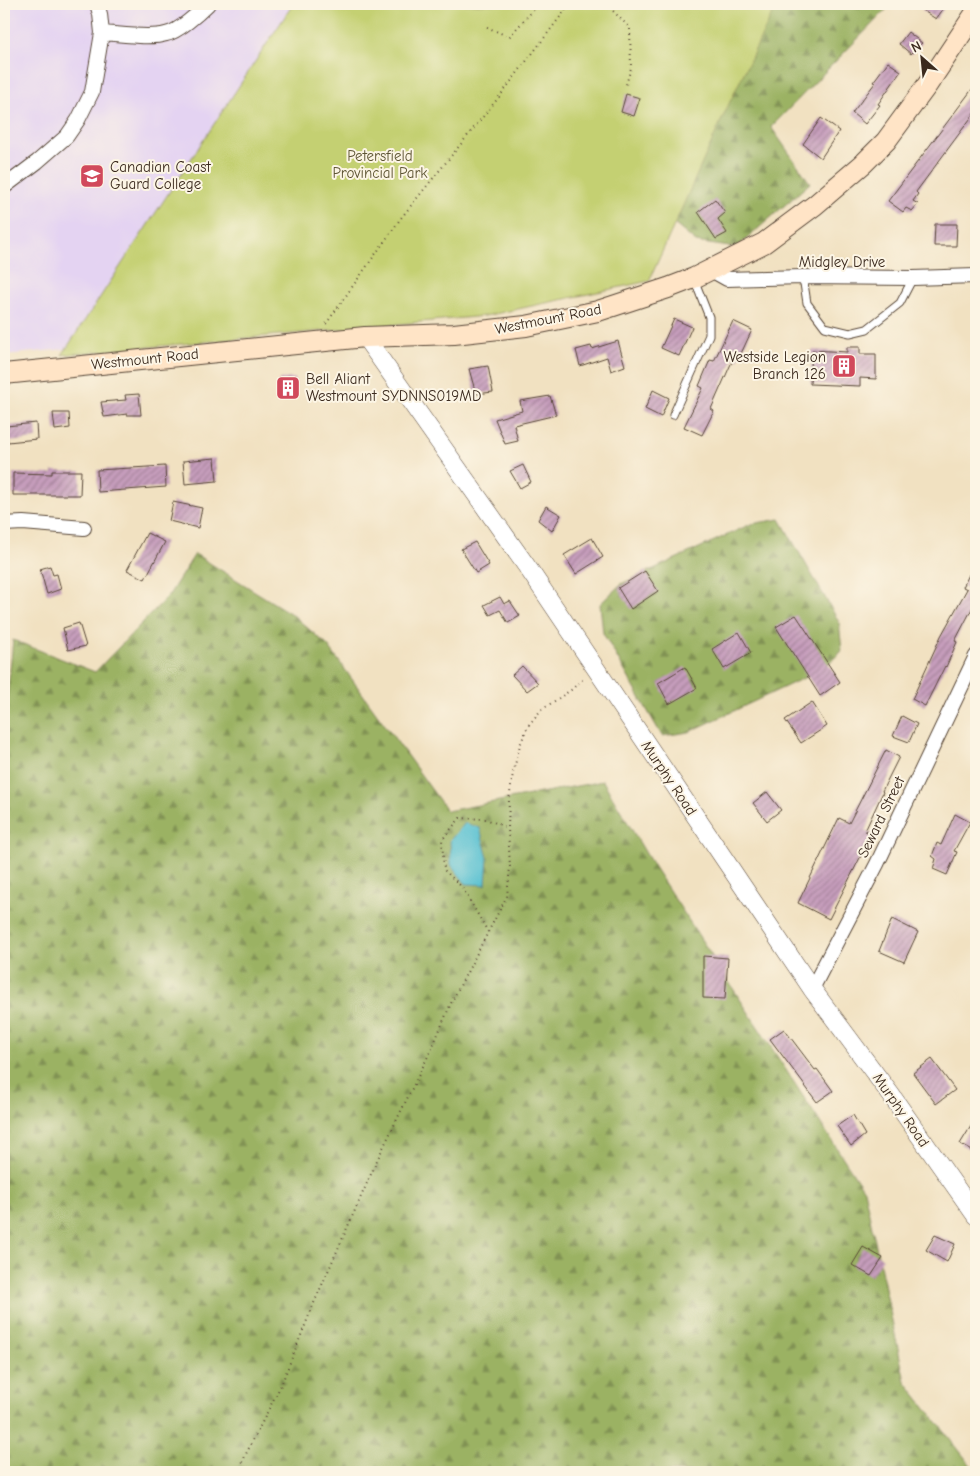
<svg xmlns="http://www.w3.org/2000/svg" width="980" height="1476" viewBox="0 0 980 1476" font-family="'Comic Neue',sans-serif">
	<defs>
		<pattern id="forest-firs" width="22" height="20" patternUnits="userSpaceOnUse" patternTransform="scale(1.25)"><rect width="22" height="20" fill="#9bb264"/><path d="M5 1l3.5 6h-7zM16 11l3.5 6h-7z" fill="#809152"/></pattern>
		<pattern id="building-hatch" width="6" height="6" patternUnits="userSpaceOnUse" patternTransform="scale(1.25)"><rect width="6" height="6" fill="#c69dbc"/><path d="M-1 1l2-2M0 6l6-6M5 7l2-2" fill="none" stroke="#a28098"/></pattern>
	</defs>
	<rect width="100%" height="100%" fill="#fcf5e5"/>
	<filter id="ink" filterUnits="userSpaceOnUse"><feTurbulence type="fractalNoise" baseFrequency=".02" numOctaves="2"/><feDisplacementMap in="SourceGraphic" scale="10" xChannelSelector="R" yChannelSelector="G"/><feConvolveMatrix kernelMatrix="1 2 1 2 8 2 1 2 1" color-interpolation-filters="sRGB"/></filter>
	<filter id="wash" filterUnits="userSpaceOnUse"><feTurbulence type="fractalNoise" baseFrequency=".0096" numOctaves="4" result="noise"/><feDisplacementMap in="SourceGraphic" scale="20" xChannelSelector="R" yChannelSelector="G"/><feGaussianBlur stdDeviation="1.12" result="paint"/><feColorMatrix in="noise" values="0 0 0 0 0 0 0 0 0 0 0 0 0 0 0 0 0 1.4 0 .05"/><feComposite in="paint" operator="in"/></filter>
	<g filter="url(#wash)">
		<rect width="100%" height="100%" fill="#f1e1c1"/>
		<path fill="#e4d3f2" d="M4,4h289l-227,345 -62,6z"/>
		<path fill="url(#forest-firs)" stroke="#6b6e41" d="M748,4h142l-5,7 -114,116 39,56 -74,65 -40,-6 -81,-67z
			M780,519l59,103 3,29 -21,19 -132,62 -27,4 -59,-103 -3,-29 21,-20 130,-60z
			M195,554l98,61 35,31 119,165 156,-30 51,86 210,323 41,191 71,91h-972v-742l9,-90 82,32 74,-77z"/>
		<path fill="#c4d072" stroke="#807d48" d="M293,4h484l-50,104 -78,173 -164,35 -423,39z"/>
		<path fill="#55c0d1" stroke="#487578" d="M465,823l15,5 8,30 -2,27 -20,-1 -15,-19 -1,-25z"/>
		<g id="blocks">
			<path fill="url(#building-hatch)" d="M927,4h12l5,4 -8,11 -14,-9z
				M908,32l14,11 -11,11 -12,-10z
				M888,62l13,9 -23,33 2,1 -15,19 -13,-11 23,-30 -2,-1z
				M976,84v27l-60,81 2,2 -5,7 5,3 -6,7 -6,-3 -3,4 -15,-11z
				M626,94l14,4 -6,18 -13,-4z
				M821,118l18,13 -18,27 -18,-14z
				M715,199l10,14 -7,6 9,14 -11,6 -18,-27z
				M935,224h22l-1,22h-22z
				M674,319l18,8 -13,29 -18,-8z
				M733,321l19,9 -14,30 -4,-3 -23,52 3,2 -12,24 -18,-8 19,-39 -4,-2 11,-26 4,1z
				M618,341l7,25 -14,5 -4,-14 -27,9 -4,-16 15,-4 1,3z
				M847,347h13v7h16v25l-16,-1v8l-50,-2 2,-34 35,2z
				M488,366l5,26 -17,2 -7,-25z
				M295,378l2,18 -16,2 -2,-19z
				M653,390l16,8 -8,19 -16,-8z
				M139,394l2,21h-14v-1l-23,3 -3,-15 25,-2 -1,-5z
				M550,396l6,19 -42,10 4,16 -13,3 -10,-25 27,-8 -2,-10z
				M53,413h16l1,15 -15,2z
				M36,423l1,16 -29,3 -2,-16z
				M215,458l2,23 -32,3 -2,-23z
				M523,465l8,17 -11,6 -10,-17z
				M165,466l1,21 -68,5 -1,-22z
				M52,471h29l-1,24h-67v-22l39,1z
				M173,502l29,6 -4,20 -29,-7z
				M546,506l15,9 -9,16 -14,-11z
				M147,533l18,9 -20,37 -18,-9z
				M592,538l11,19 -27,17 -12,-19z
				M475,542l14,23 -13,8 -15,-24z
				M976,560v41l-21,40 2,1 -11,25 -1,-1 -20,40 -13,-7 29,-63 26,-47 -4,-2z
				M50,566l3,9 4,-1 4,15 -14,5 -7,-25z
				M645,571l13,20 -27,18 -13,-21z
				M500,597l4,7 6,-3 10,15 -12,7 -8,-13 -10,5 -6,-10z
				M796,615l44,67 -20,14 -44,-69z
				M79,623l7,23 -18,4 -5,-22z
				M739,632l12,21 -27,16 -12,-20z
				M522,666l16,17 -11,8 -15,-16z
				M685,667l12,21 -28,16 -11,-21z
				M812,702l15,24 -26,17 -16,-23z
				M902,716l15,8 -8,18 -16,-6z
				M886,750l13,7 -17,34 1,1 -18,39 7,3 -43,85 -31,-16 41,-85 10,5z
				M767,792l14,18 -14,11 -14,-18z
				M955,814l15,8 -16,29 3,1 -10,23 -14,-6 3,-10 -4,-3 5,-13 4,2z
				M892,919l26,13 -14,30 -25,-11z
				M703,956l25,2 -3,41 -22,-1z
				M784,1029l31,41 2,-1 16,22 -16,11 -47,-63z
				M932,1059l23,31 -19,14 -23,-31z
				M853,1115l12,20 -14,11 -14,-20z
				M976,1118v35l-16,-9z
				M935,1235l20,9 -8,18 -21,-12z
				M863,1247l20,11 -12,18 -19,-11z"/>
		</g>
	</g>
	<g filter="url(#ink)">
		<use href="#blocks" fill-opacity="0" stroke="#564536" stroke-width="1"/>
		<g fill="none" stroke-linecap="round" stroke-linejoin="round">
			<defs>
				<path id="service" d="M4,169l6,13
					M803,277l4,26 18,24 25,6 17,-4 33,-26 13,-25
					M673,415l36,-80v-18l-15,-38"/>
				<path id="minor" d="M102,33c18,1 48,6 64,1 12,-2 33,-21 42,-30
					M4,187l33,-25 30,-26 11,-16 14,-28 10,-59 -2,-19 -3,-10
					M711,270l16,9 76,-2 110,1 63,-2
					M4,524l19,-1 61,5
					M812,989l65,-125 99,-208"/>
				<path id="tertiary" d="M365,337l165,234 282,418 79,106 85,121"/>
				<path id="secondary" d="M4,374l361,-37 89,-3 72,-8 72,-15 70,-23 26,-10 70,-35 51,-38 48,-41 23,-23 42,-57 48,-72"/>
			</defs>
			<use href="#service" stroke="#564536" stroke-width="9"/>
			<use href="#minor" stroke="#564536" stroke-width="16"/>
			<use href="#tertiary" stroke="#564536" stroke-width="19"/>
			<use href="#secondary" stroke="#564536" stroke-width="22"/>
			<path stroke="#564536" stroke-width="2" stroke-dasharray="1 4" stroke-linecap="butt" d="M606,4l24,24 1,40 -6,20
				M487,27l22,10 26,-29 9,-4
				M326,324l75,-106 102,-126 67,-88
				M488,932l-26,-45 -18,-17 -2,-30 18,-22 26,1 22,9
				M239,1472l6,-16 36,-71 33,-82 65,-147 53,-108 20,-47 55,-105 3,-29 -2,-39 1,-28 4,-27 7,-28 8,-19 13,-16 30,-20 13,-12"/>
			<use href="#service" stroke="#fff" stroke-width="7"/>
			<use href="#minor" stroke="#fff" stroke-width="14"/>
			<use href="#tertiary" stroke="#fff" stroke-width="18"/>
			<use href="#secondary" stroke="#ffe4c6" stroke-width="20"/>
		</g>
	</g>
	<defs>
		<symbol id="university-square" viewBox="-11 -11 22 22"><rect x="-9" y="-9" width="18" height="18" rx="4" fill="#d1495b" stroke="#fcf5e5"/><path d="M0-5L7-2L0 1L-7-2ZM-4 1L0 2.5L4 1V4Q0 6-4 4Z" fill="#fff"/></symbol>
		<symbol id="building-square" viewBox="-11 -11 22 22"><rect x="-9" y="-9" width="18" height="18" rx="4" fill="#d1495b" stroke="#fcf5e5"/><path d="M-4-6H4V6H1V3H-1V6H-4ZM-2.5-4.3h1.7v1.8h-1.7ZM.8-4.3h1.7v1.8H.8ZM-2.5-1h1.7V.8h-1.7ZM.8-1h1.7V.8H.8Z" fill="#fff"/></symbol>
	</defs>
	<g fill-rule="evenodd">
		<use href="#university-square" x="78" y="162" width="28" height="28"/>
		<use href="#building-square" x="830" y="352" width="28" height="28"/>
		<use href="#building-square" x="274" y="374" width="28" height="28"/>
	</g>
	<g text-anchor="middle" dominant-baseline="central" stroke-width="4" stroke-linejoin="round" paint-order="stroke">
		<g font-size="15" fill="#5d5433" stroke="#fcf5e5">
			<text x="380" y="156">Petersfield<tspan x="380" dy="17">Provincial Park</tspan></text>
		</g>
		<g font-size="15" fill="#3b2a1e" stroke="#fcf5e5" text-anchor="start">
			<text x="110" y="167">Canadian Coast<tspan x="110" dy="17">Guard College</tspan></text>
			<text x="826" y="357" text-anchor="end">Westside Legion<tspan x="826" dy="17">Branch 126</tspan></text>
			<text x="306" y="379">Bell Aliant<tspan x="306" dy="17">Westmount SYDNNS019MD</tspan></text>
		</g>
		<g font-size="15" fill="#3b2a1e" stroke="#fcf5e5">
			<text x="842" y="262">Midgley Drive</text>
			<text transform="translate(548 319) rotate(-11)">Westmount Road</text>
			<text transform="translate(145 359) rotate(-6)">Westmount Road</text>
			<text transform="translate(669 778) rotate(56)">Murphy Road</text>
			<text transform="translate(881 817) rotate(-64)">Seward Street</text>
			<text transform="translate(901 1110) rotate(55)">Murphy Road</text>
		</g>
	</g>
	<rect width="980" height="1476" fill="none" stroke="#fcf5e5" stroke-width="20"/>
	<g transform="translate(922 58) rotate(333)" stroke="#fcf5e5" stroke-width="4" paint-order="stroke">
	<path d="M0-4L9 19L0 12L-9 19Z" fill="#3b2a1e"/>
	<text y="-8" font-size="14" font-weight="bold" text-anchor="middle" fill="#3b2a1e">N</text>
	</g>
</svg>
